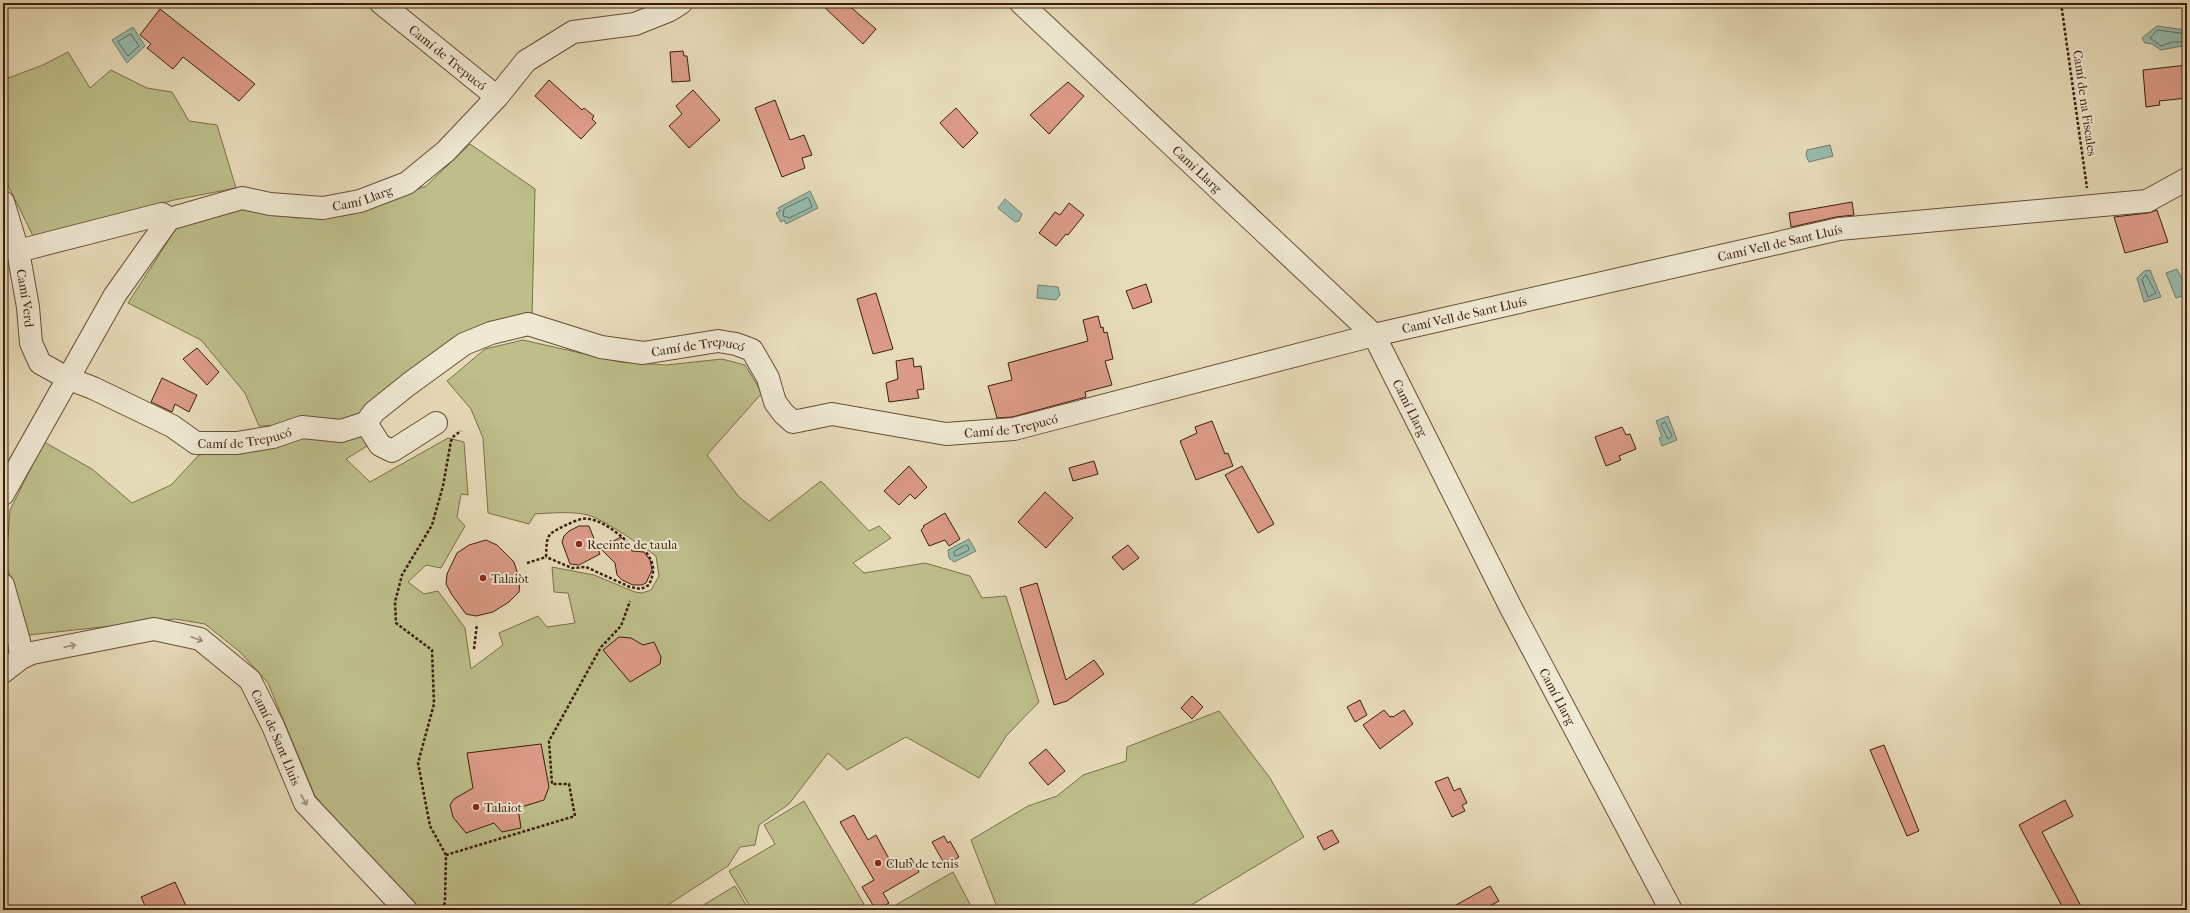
<svg xmlns="http://www.w3.org/2000/svg" width="2190" height="913" viewBox="0 0 2190 913" font-family="'IM FELL French Canon',serif">
	<rect width="100%" height="100%" fill="#e7dcb9"/>
	<filter id="stains"><feTurbulence type="fractalNoise" baseFrequency=".005" numOctaves="4"/><feColorMatrix values="0 0 0 0 .2 0 0 0 0 .09 0 0 0 0 .02 0 0 0 .5 -.17"/></filter>
	<radialGradient id="worn" r=".72"><stop offset=".6" stop-color="#630" stop-opacity="0"/><stop offset="1" stop-color="#630" stop-opacity=".3"/></radialGradient>
	<path fill="#bdbe8a" stroke="#7c6e4b" d="M68,52l22,36 21,-18 36,18 25,4 17,29 28,4 19,63 -62,12 -140,38 -31,-63v-95l40,-15z
		M470,144l65,45 -3,129 -179,101 -28,5 -66,2 -14,-33 -44,-53 -73,-37 49,-76 70,-20 49,11 56,-4 74,-28z
		M523,340l97,22 46,3 56,-6 23,6 17,28 -55,62 32,42 30,24 52,-40 48,50 10,-5 12,12 -38,25 11,10 61,-10 45,13 12,22 24,-2 33,106 -32,33 -28,43 -73,-41 -59,33 -19,-17 -39,51 -30,21 -4,20 -15,2 -12,19 -68,44h-240l-33,-33 -72,-81 -47,-113 -28,-31 -35,-28 -30,-5 -146,16 -23,-71 4,-54 34,-68 48,27 40,34 39,-18 28,-30 164,-26 9,14 -26,16 24,23 78,-44 16,4 4,53 -7,-1 -4,23 8,9 -24,42 -15,-3 -18,17 16,12 14,-3 27,37 6,41 32,-24 -4,-12 39,-17 9,11 28,-4 -7,-30 -14,-1 -2,-25 42,8 41,17 7,1 9,-3 8,-14 -3,-20c-14,-10 -53,-37 -68,-41 -17,-4 -36,-2 -53,-1l-6,10 -41,-11 -5,-75 -12,-29 -24,-28 38,-32z
		M1219,711l51,67 34,59 -121,73h-185l-27,-70 57,-34 29,-10 26,-21 43,-14 1,-14z
		M804,801l60,103 -10,6h-102l-23,-39 46,-27 -11,-19z
		M953,872l20,38h-86z
		M735,886l14,24h-54z"/>
	<path fill="#97bcae" stroke="#737d6d" d="M2157,26l29,4 1,15 -26,5 -9,-6 -7,-1 -3,-5z
		M133,27l12,19 -18,17 -15,-23z
		M1830,145l3,11 -24,6 -3,-6 1,-6z
		M810,191l8,17 -32,16 -2,-4 -3,2 -5,-9 4,-2 -2,-3z
		M1005,199l17,15 -3,7 -4,1 -17,-14z
		M2177,269l9,18 -5,2h3l2,6 -10,3 -10,-25z
		M2150,270l11,27 -17,5 -7,-24 7,-7z
		M1038,285l20,2 2,8 -4,5 -19,-2z
		M1668,416l9,24 -15,6 -3,-8 3,-1 -6,-16z
		M969,539l7,12 -22,11 -5,-4 -1,-8z"/>
	<g fill="none" stroke-linecap="round" stroke-linejoin="round">
		<path stroke="#6a6d5d" stroke-width="1" d="M131,34l8,12 -11,10 -10,-14z
			M2187,34l-30,-4 -7,8 11,8 11,-4h15
			M807,198l2,1 3,8 -23,11 -6,-2 1,-7z
			M2146,275l10,18 -8,4 -6,-17z
			M1665,422l7,14 -4,3 -7,-14z
			M966,545l2,1 1,4 -12,6 -3,-1v-3z"/>
	</g>
	<path fill="#dc9b87" stroke="#3c1e0c" d="M820,3h26l30,26 -13,15z
		M160,9l95,75 -16,17 -56,-44 -10,12 -26,-21 4,-4 -11,-9z
		M683,51l1,5h3l3,25 -18,1 -2,-30z
		M2187,65v33l-28,3 1,4 -14,2 -3,-37z
		M549,80l33,30 2,-2 10,8 -2,3 4,4 -15,16 -46,-43z
		M1068,82l16,14 -35,38 -19,-19z
		M693,90l27,30 -31,28 -20,-22 13,-12 -6,-8z
		M775,100l15,40 14,-5 8,20 -10,3 3,10 -23,9 -27,-69z
		M956,108l22,25 -15,15 -23,-25z
		M1852,202l2,13 -18,2 -45,10 -2,-14z
		M1069,203l15,12 -16,20 -2,-1 -10,12 -17,-13 16,-21 5,3z
		M2157,210l11,32 -43,11 -11,-36 34,-4z
		M1146,284l6,18 -19,7 -7,-18z
		M876,293l17,56 -20,5 -16,-55z
		M1098,316l3,12 2,-1 1,6 3,-1 6,27 -8,2 7,24 -27,7 1,5 -74,20 -15,1 -9,-32 24,-6 -4,-17 80,-22 -5,-21z
		M197,348l22,24 -12,13 -24,-26z
		M913,358l1,9 7,-1 3,23 -7,1 2,8 -30,4 -3,-19 12,-4 -2,-18z
		M162,378l35,17 -8,17 -14,-8 -3,8 -21,-10z
		M1212,421l13,33 3,-1 5,13 -37,14 -16,-39 17,-8 -2,-6z
		M1622,427l4,8 4,-1 6,15 -17,7 2,4 -15,6 -11,-29z
		M1094,461l4,13 -25,7 -4,-13z
		M909,466l18,21 -12,12 -5,-5 -11,11 -15,-14z
		M1242,466l32,58 -16,9 -33,-58z
		M1045,492l28,26 -27,30 -28,-26z
		M945,513l15,26 -11,7 -4,-6 -16,6 -8,-16 3,-3 -1,-1z
		M579,526h10l11,28 -21,11 -9,-1 -8,-22 2,-6 5,-5z
		M621,537l11,14 12,1 6,8 2,10 -6,13 -4,2h-9l-11,-5 -5,-5 -2,-12 -15,-15z
		M486,540l11,5 17,17 6,20 -1,10 -10,10 -16,10 -17,4 -10,-2 -14,-19 -6,-11 1,-10 10,-21 12,-8z
		M1128,545l11,13 -16,12 -11,-13z
		M1037,583l29,97 28,-20 10,14 -37,27 -13,4 -34,-117z
		M619,637l12,1 12,7 11,-3 7,15 -1,7 -30,18 -27,-32z
		M1192,696l11,11 -11,12 -11,-11z
		M1360,700l7,15 -12,7 -8,-15z
		M1384,710l6,7 2,-1 1,1 11,-7 9,14 -33,25 -17,-24z
		M541,744l8,43 -5,13 -26,8 3,20 -19,4 -8,-9 -28,10 -13,-16 -3,-12 4,-6 19,-11 -6,-35z
		M1884,745l35,86 -12,5 -37,-86z
		M1046,749l19,22 -17,14 -19,-22z
		M1448,777l6,14 6,-3 7,15 -5,2 3,6 -13,6 -17,-35z
		M2065,800l8,16 -31,16 41,78h-19l-45,-85z
		M854,815l14,25 8,-5 18,33 17,-10 8,14 -36,21 6,10 -13,7 -14,-23 12,-7 -34,-58z
		M1332,830l7,12 -15,8 -7,-13z
		M944,836l4,7 2,-2 9,16 -14,8 -13,-23z
		M175,882l13,28h-41l-6,-13z
		M1490,886l9,15 -17,9h-35z"/>
	<g fill="none" stroke-linecap="round" stroke-linejoin="round">
		<defs>
			<g id="minor">
				<path id="s1" d="M381,3l116,94"/>
				<path id="s2" d="M1021,3l353,332 137,273 160,302"/>
				<path id="s3" d="M3,202l15,49 10,56 3,36 9,20 27,15 26,10 79,38 24,17h41l36,-6 29,-10 39,4 25,-8 8,-11 35,-28 55,-40 27,-11 37,-9 73,23 42,6 75,-12 18,3 16,6 16,28 7,24 8,11 10,9 39,-8 114,20 68,-5 360,-94 465,-106 308,-28 40,-22"/>
				<path d="M18,251l144,-37 7,5"/>
				<path d="M366,423l14,22 12,6 44,-28"/>
				<path id="s4" d="M3,494l112,-199 54,-76 73,-21 28,6 53,4 37,-7 47,-18 39,-32 51,-54 29,-36 47,-29 62,-8 35,-14 11,-7"/>
				<path d="M3,585l16,56 2,17"/>
				<path id="s5" d="M3,672l18,-14 11,-5 122,-24 46,10 50,41 23,46 32,77 101,107"/>
			</g>
		</defs>
		<use href="#minor" stroke="#674e37" stroke-width="24"/>
		<path stroke="#3c1e0c" stroke-width="2.5" stroke-dasharray="3 2" stroke-linecap="butt" d="M2061,3l26,185
			M527,563l19,-6c1,-23 0,-22 20,-32 7,-3 16,-8 24,-6 15,3 34,18 43,29h10c11,14 13,21 6,37l-8,4 -11,-2 -44,-20 -14,1 -26,-11
			M474,649l3,-25
			M446,855l-16,-29 -12,-63 16,-59 -2,-54 -36,-27 -1,-21 7,-27 30,-50 11,-39 8,-45 3,-5 7,-5
			M443,910l2,-9 1,-46 129,-39 -6,-32h-17l-3,-43 52,-94 20,-21 9,-25"/>
		<use href="#minor" stroke="#efe8d2" stroke-width="22"/>
	</g>
	<defs><path id="oneway-shaft" d="M-6 0H5M1.5-3L5.5 0L1.5 3" fill="none" stroke-width="1.6" stroke-linecap="round" stroke-linejoin="round"/></defs>
	<g stroke="#9e8d79">
		<use href="#oneway-shaft" transform="translate(197 639) rotate(20)"/>
		<use href="#oneway-shaft" transform="translate(70 646) rotate(-11)"/>
		<use href="#oneway-shaft" transform="translate(304 800) rotate(61)"/>
	</g>
	<g fill="#8f2418" stroke="#efe8d2" stroke-width="1.5">
		<circle cx="579" cy="544" r="4"/>
		<circle cx="483" cy="578" r="4"/>
		<circle cx="476" cy="807" r="4"/>
		<circle cx="878" cy="863" r="4"/>
	</g>
	<g text-anchor="middle" dominant-baseline="central" stroke-width="4" stroke-linejoin="round" paint-order="stroke">
		<g font-size="13" fill="#3c1e0c" stroke="#efe8d2">
			<text stroke="none"><textPath href="#s1" startOffset="86">Camí de Trepucó</textPath></text>
			<text transform="translate(2085 103) rotate(82)">Camí de na Fiscales</text>
			<text stroke="none"><textPath href="#s2" startOffset="242">Camí Llarg</textPath></text>
			<text stroke="none"><textPath href="#s4" startOffset="520">Camí Llarg</textPath></text>
			<text stroke="none"><textPath href="#s3" startOffset="2036">Camí Vell de Sant Lluís</textPath></text>
			<text stroke="none"><textPath href="#s3" startOffset="99">Camí Verd</textPath></text>
			<text stroke="none"><textPath href="#s3" startOffset="1712">Camí Vell de Sant Lluís</textPath></text>
			<text stroke="none"><textPath href="#s3" startOffset="884">Camí de Trepucó</textPath></text>
			<text stroke="none"><textPath href="#s2" startOffset="566">Camí Llarg</textPath></text>
			<text stroke="none"><textPath href="#s3" startOffset="1245">Camí de Trepucó</textPath></text>
			<text stroke="none"><textPath href="#s3" startOffset="391">Camí de Trepucó</textPath></text>
			<text stroke="none"><textPath href="#s2" startOffset="890">Camí Llarg</textPath></text>
			<text stroke="none"><textPath href="#s5" startOffset="334">Camí de Sant Lluis</textPath></text>
		</g>
		<g font-size="13" fill="#3c1e0c" stroke="#efe8d2" text-anchor="start">
			<text x="587" y="544">Recinte de taula</text>
			<text x="491" y="578">Talaiòt</text>
			<text x="484" y="807">Talaiot</text>
			<text x="886" y="863">Club de tenis</text>
		</g>
	</g>
	<rect width="2190" height="913" fill="none" stroke="#e7dcb9" stroke-width="16"/>
	<rect x="4" y="4" width="2182" height="905" fill="none" stroke="#3c1e0c" stroke-width="2"/>
	<rect x="8" y="8" width="2174" height="897" fill="none" stroke="#3c1e0c"/>
	<rect width="100%" height="100%" filter="url(#stains)"/>
	<rect width="100%" height="100%" fill="url(#worn)"/>
</svg>
